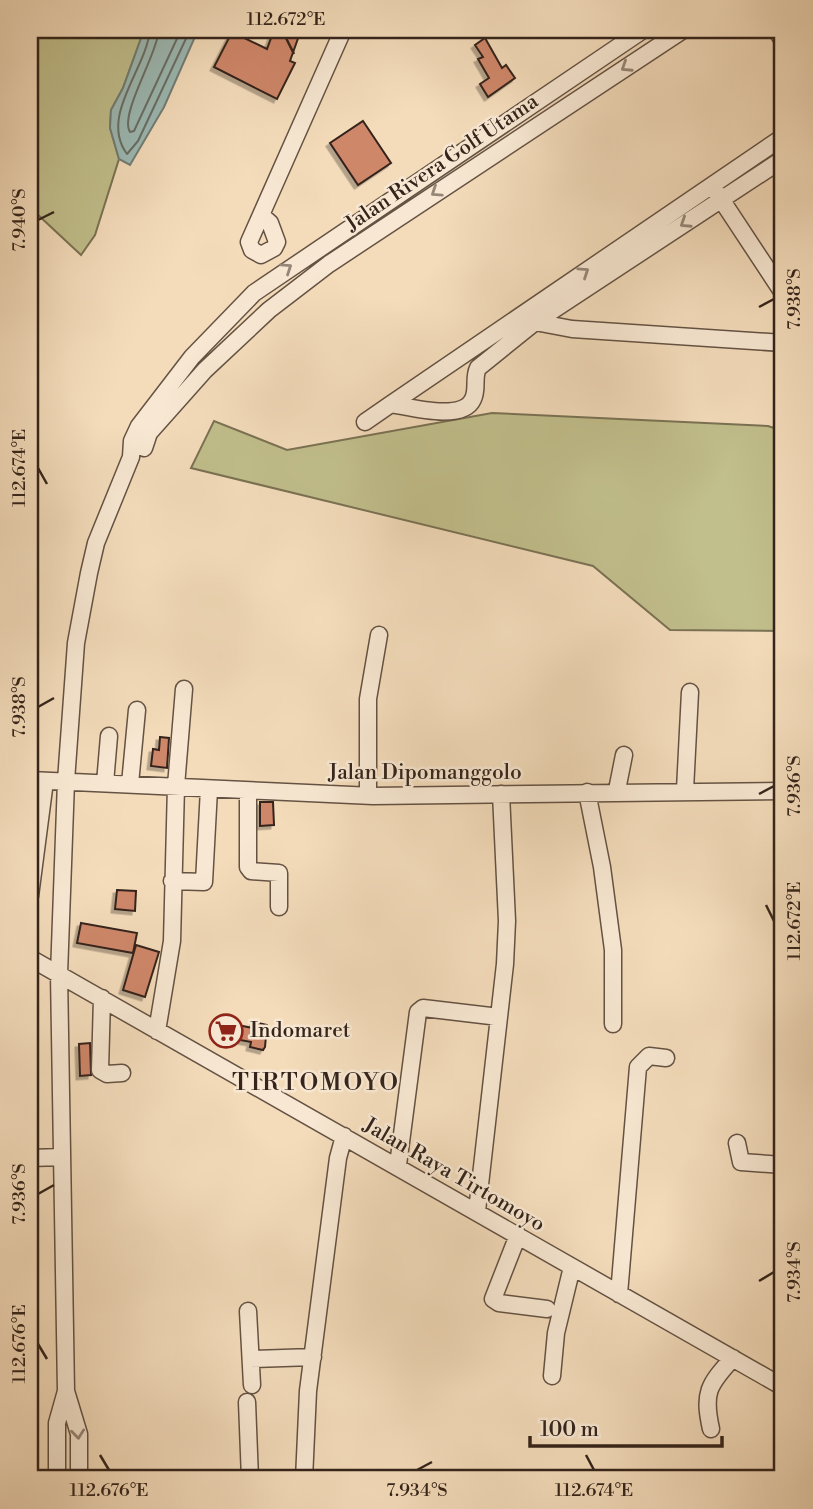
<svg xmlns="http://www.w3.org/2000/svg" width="813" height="1509" viewBox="0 0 813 1509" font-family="'Libre Bodoni',serif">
	<defs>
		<filter id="shadow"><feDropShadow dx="-3.5" dy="3.5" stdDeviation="0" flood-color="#0004"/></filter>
	</defs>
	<rect width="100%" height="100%" fill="#f4dcbb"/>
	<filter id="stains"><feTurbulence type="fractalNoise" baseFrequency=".00286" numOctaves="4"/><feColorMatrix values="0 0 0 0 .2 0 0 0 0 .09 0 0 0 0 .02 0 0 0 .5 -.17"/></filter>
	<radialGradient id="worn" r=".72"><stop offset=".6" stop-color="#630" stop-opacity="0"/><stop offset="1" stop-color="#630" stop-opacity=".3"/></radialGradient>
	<path fill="#c1bf8c" stroke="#7a7254" stroke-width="2" d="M30,30h114l-21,58 -12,22 -1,18 9,31 -24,76 -14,20 -44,-41 -7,-2z
		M492,413l276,13 15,5v200l-113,-1 -77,-64 -402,-98 23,-47 73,29z"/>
	<path fill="#9cbab5" stroke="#727e77" stroke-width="2" d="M144,30h54l-34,77 -34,58 -11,-6 -9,-31 1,-18 12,-22z"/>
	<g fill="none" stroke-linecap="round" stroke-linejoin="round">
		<path stroke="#686f68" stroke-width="2" d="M150,30c-4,40 -51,86 -23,124l11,-13 52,-111
			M159,30c-2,25 -40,85 -29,102l4,-1 47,-101"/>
	</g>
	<path fill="#cf876b" stroke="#34241b" stroke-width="2" filter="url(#shadow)" d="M274,30h27l-11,31 5,2 -18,36 -63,-32 18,-35 35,17z
		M485,38l17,30 4,-3 9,13 -27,19 -8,-13 9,-6 -11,-19 5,-2 -8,-12z
		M363,121l28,42 -33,22 -28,-42z
		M160,737l9,1 -2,30 -16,-2 2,-17 6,1z
		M260,802h13l1,23 -14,1z
		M117,890l19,1 -1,20 -20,-2z
		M81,923l56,10 -4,20 -56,-10z
		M136,945l23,7 -14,45 -22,-7z
		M217,1021l36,7 1,-6 13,3 -2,22 -2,3 -13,-3 1,-5 -37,-7z
		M90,1043l1,32 -11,1 -1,-32z"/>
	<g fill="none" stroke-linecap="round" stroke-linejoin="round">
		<defs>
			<path id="minor" d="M776,30l7,11
				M717,193l66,100
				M262,216l8,7 7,19 -3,6 -13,7 -9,-5 -3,-8 94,-212
				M533,319l2,3 37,7 211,14
				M391,404l392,-267
				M365,422l26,-18c19,3 72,18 82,-5 5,-10 0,-21 5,-31l57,-46 248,-163
				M144,448l5,-15 56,-63 64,-60 60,-46 354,-234
				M30,780l343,16 410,-5
				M105,783l4,-47
				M130,784l7,-74
				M617,790l7,-35
				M685,790l5,-98
				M248,792v75l3,4 28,2v34
				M587,792l15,75 11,83v74
				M368,795v-96l11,-64
				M172,881l32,1 5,-93
				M30,896l15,-115
				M30,958l753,429
				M102,998l-2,72 7,4 15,-1
				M157,1031l15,-90 4,-155 8,-97
				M737,1143l4,19 42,3
				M30,1158l32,-1
				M398,1165l20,-153 5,-4 76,9
				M477,1211l28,-247 2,-43 -6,-127
				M518,1235l-25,64 6,4 48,6
				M619,1294l19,-227 11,-11 17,2
				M248,1311l4,74
				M251,1359l62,-2
				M552,1376l4,-43 16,-66
				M66,1391l13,43v45
				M247,1402l3,77
				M711,1429c-8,-36 -3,-44 22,-71
				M57,1479v-56l9,-32 -7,-417 7,-193 10,-138 13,-70 7,-30 35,-86 1,-16 7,-15 53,-69 62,-64 389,-263
				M250,1479h74
				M304,1479l4,-88 30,-233 6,-22"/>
		</defs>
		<use href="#minor" stroke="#645243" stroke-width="19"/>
		<use href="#minor" stroke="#f8e8d3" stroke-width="16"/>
	</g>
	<defs><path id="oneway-chevron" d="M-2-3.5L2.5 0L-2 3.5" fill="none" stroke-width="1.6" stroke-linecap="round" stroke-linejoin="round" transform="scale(1.75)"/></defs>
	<g stroke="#968677">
		<use href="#oneway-chevron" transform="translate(626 67) rotate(147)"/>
		<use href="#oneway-chevron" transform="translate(436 192) rotate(146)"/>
		<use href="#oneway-chevron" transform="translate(685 223) rotate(147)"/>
		<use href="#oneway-chevron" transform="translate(287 268) rotate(-34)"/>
		<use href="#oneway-chevron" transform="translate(584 272) rotate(-34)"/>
		<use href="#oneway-chevron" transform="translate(78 1434) rotate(84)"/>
	</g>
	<path fill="none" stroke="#34241b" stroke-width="2.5" d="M286,38l8,16M38,220l16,-8M759,307l15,-8M38,468l9,16M38,707l16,-9M759,794l15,-8M766,905l8,16M38,1194l16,-9M759,1281l15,-9M38,1344l9,15M100,1455l9,15M586,1455l8,15M417,1470l15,-8"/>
	<defs>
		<symbol id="supermarket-ring" viewBox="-11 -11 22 22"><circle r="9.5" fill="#f8e8d3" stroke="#8f2418" stroke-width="1.5"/><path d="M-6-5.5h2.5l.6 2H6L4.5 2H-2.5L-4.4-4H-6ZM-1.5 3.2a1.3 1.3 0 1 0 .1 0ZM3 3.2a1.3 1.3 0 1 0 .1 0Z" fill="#8f2418"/></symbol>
	</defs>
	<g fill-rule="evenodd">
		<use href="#supermarket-ring" x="207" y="1012" width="38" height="38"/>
	</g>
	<g text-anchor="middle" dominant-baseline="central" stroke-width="5" stroke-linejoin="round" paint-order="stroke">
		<g font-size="21" fill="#34241b" stroke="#f8e8d3">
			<text transform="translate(442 163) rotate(-34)">Jalan Rivera Golf Utama</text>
			<text x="425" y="773">Jalan Dipomanggolo</text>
			<text transform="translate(454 1175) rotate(30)">Jalan Raya Tirtomoyo</text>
		</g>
		<g font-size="21" fill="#34241b" stroke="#f8e8d3" text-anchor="start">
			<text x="250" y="1031">Indomaret</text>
		</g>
		<g font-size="24" letter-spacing="2" fill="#34241b" stroke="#f8e8d3">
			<text x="316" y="1083">TIRTOMOYO</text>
		</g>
	</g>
	<rect width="813" height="1509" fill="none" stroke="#f4dcbb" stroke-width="77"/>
	<path d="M530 1436v10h192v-10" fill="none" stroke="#34241b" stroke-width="3.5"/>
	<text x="540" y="1436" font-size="21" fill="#34241b" stroke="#f8e8d3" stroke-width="5" paint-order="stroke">100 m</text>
	<rect x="38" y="38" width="736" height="1432" fill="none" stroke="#34241b" stroke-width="2.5"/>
	<g font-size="18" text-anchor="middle" fill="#34241b">
		<text x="286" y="25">112.672°E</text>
		<text transform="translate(19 220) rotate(-90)" y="6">7.940°S</text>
		<text transform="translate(794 299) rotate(-90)" y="6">7.938°S</text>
		<text transform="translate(19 468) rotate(-90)" y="6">112.674°E</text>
		<text transform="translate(19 707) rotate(-90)" y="6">7.938°S</text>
		<text transform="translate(794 786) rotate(-90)" y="6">7.936°S</text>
		<text transform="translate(794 921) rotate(-90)" y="6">112.672°E</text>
		<text transform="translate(19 1194) rotate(-90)" y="6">7.936°S</text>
		<text transform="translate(794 1272) rotate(-90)" y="6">7.934°S</text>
		<text transform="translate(19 1344) rotate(-90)" y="6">112.676°E</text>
		<text x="109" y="1496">112.676°E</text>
		<text x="417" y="1496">7.934°S</text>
		<text x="594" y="1496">112.674°E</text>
	</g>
	<rect width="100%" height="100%" filter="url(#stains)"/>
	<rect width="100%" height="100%" fill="url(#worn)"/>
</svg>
